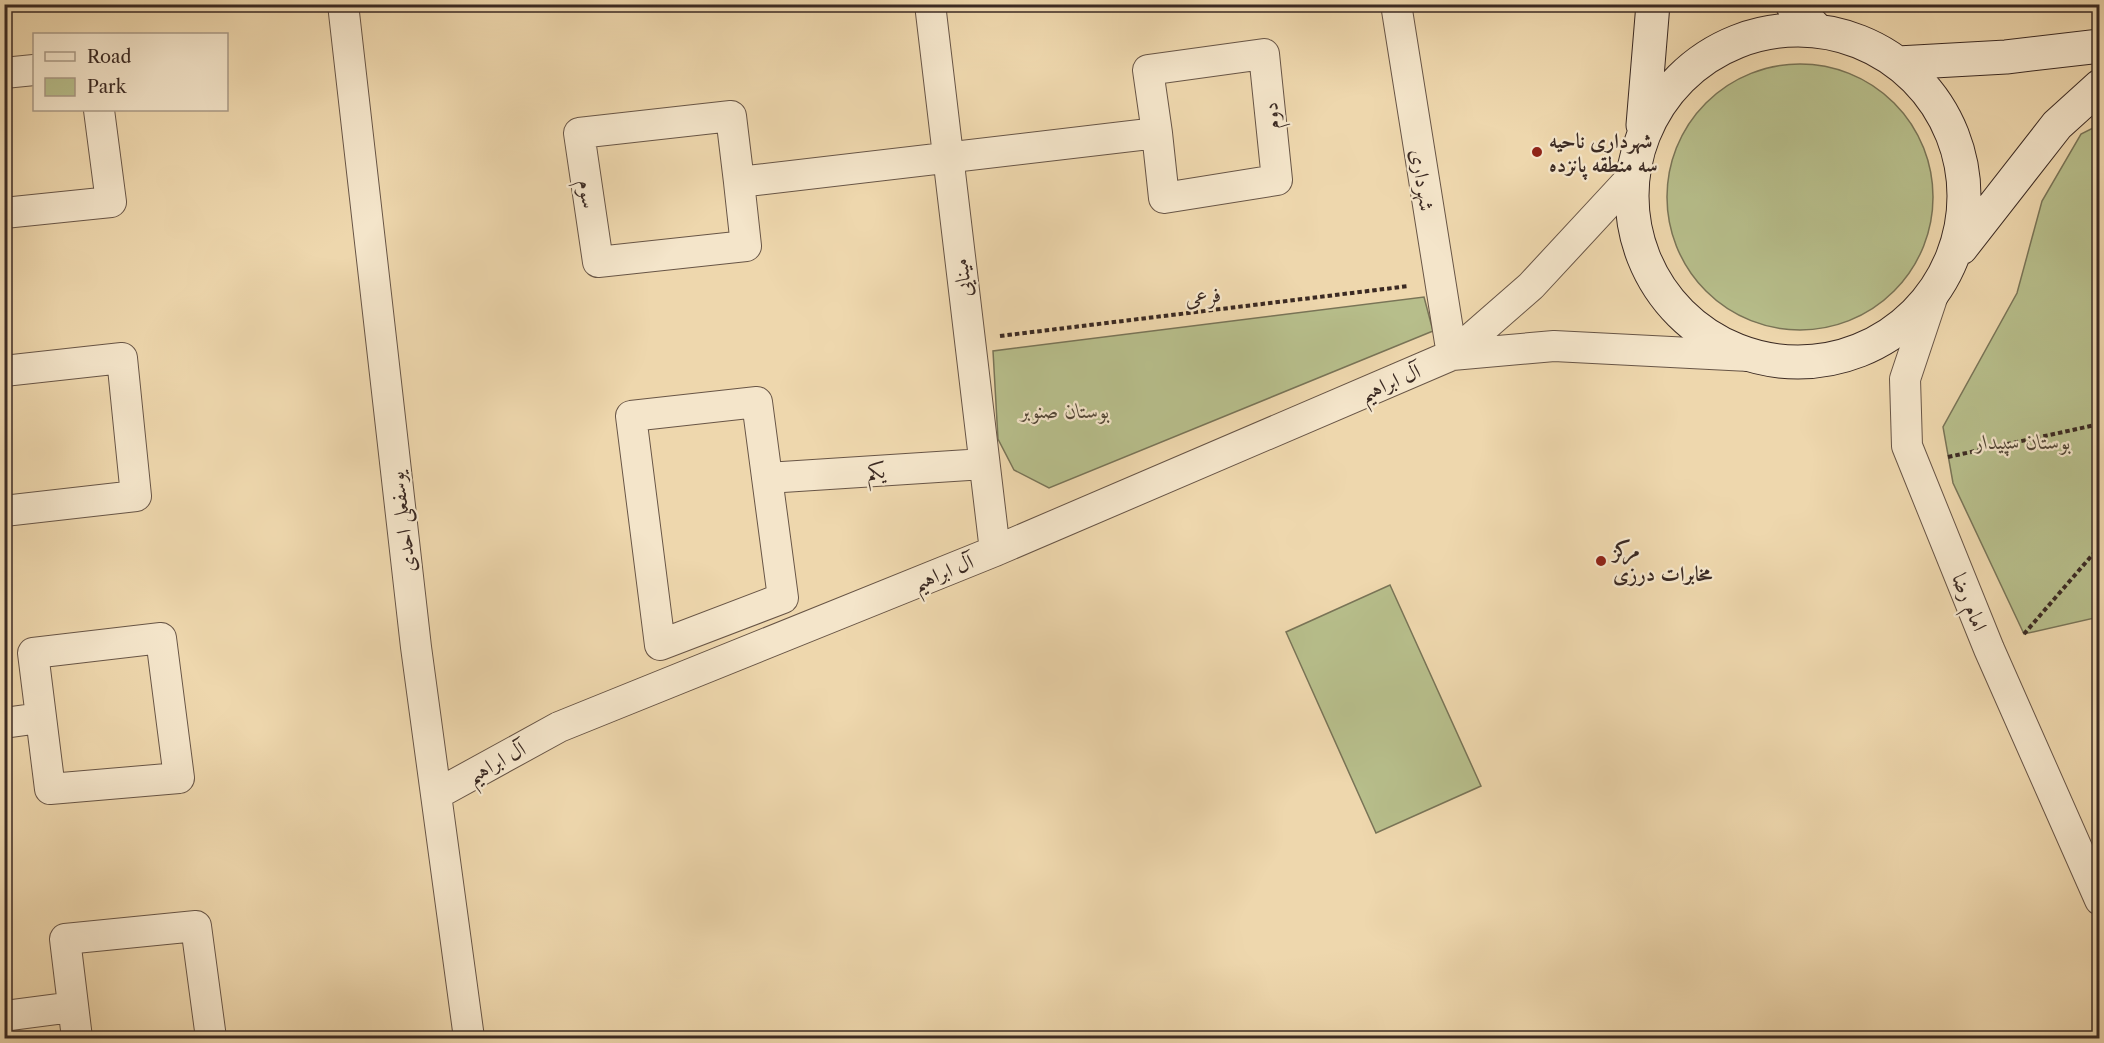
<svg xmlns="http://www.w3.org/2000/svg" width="2104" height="1043" viewBox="0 0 2104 1043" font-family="'Libre Caslon Text',Amiri,serif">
	<rect width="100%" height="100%" fill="#eed7ad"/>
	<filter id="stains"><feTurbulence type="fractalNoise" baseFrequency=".00333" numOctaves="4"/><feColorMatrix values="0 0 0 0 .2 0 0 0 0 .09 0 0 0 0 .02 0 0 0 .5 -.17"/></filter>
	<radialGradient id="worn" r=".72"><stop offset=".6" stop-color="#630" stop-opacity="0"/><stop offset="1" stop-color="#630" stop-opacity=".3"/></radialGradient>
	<path fill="#b7be8b" stroke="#797457" stroke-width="1.5" d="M1667 197a133 133 0 1 1 266 0a133 133 0 1 1-266 0Z
		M2099,125v492l-75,17 -71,-151 -10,-56 74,-134 25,-92 39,-67z
		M1424,297l9,34 -384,157 -35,-18 -16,-31 -5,-88z
		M1390,585l91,201 -105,47 -90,-201z"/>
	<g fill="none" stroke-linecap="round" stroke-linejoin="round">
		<defs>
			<path id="minor" d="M343,4l73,643 53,391
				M930,4l65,547
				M4,73l30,-3
				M1632,177l-101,109 -79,69 102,-9 195,10
				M739,182l7,64 -148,16 -19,-129 152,-17 8,66 418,-49 -9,-63 116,-16 13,126 -113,18 -7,-65
				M4,213l107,-11 -12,-92
				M1933,295l-28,84 2,67 82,203 111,251
				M4,371l118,-13 14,138 -132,15
				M757,402l26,196 -123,47 -29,-229z
				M767,478l217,-14
				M161,638l18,140 -129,11 -17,-136z
				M4,723l36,-5
				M437,794l122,-67 436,-176 457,-196 -56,-351
				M4,1016l69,-9
				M77,1038l-12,-99 131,-13 15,112"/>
			<path id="secondary" d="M1792,4l26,27
				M1632 196a166 166 0 1 1 332 0a166 166 0 1 1-332 0Z
				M1898,63l108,-6 94,-11
				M1643,125l10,-121
				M1961,248l96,-123 43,-39"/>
		</defs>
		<use href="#minor" stroke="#685546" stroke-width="32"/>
		<use href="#secondary" stroke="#3b2a23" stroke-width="35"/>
		<path stroke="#3b2a23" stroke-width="4" stroke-dasharray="4.5 3" stroke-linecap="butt" d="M1000,336l409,-50
			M1948,457l152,-33
			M2024,634l76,-88"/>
		<use href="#minor" stroke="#f4e5ca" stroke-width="30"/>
		<use href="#secondary" stroke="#f4e5ca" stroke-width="33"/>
	</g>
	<g fill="#8f2418" stroke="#f4e5ca" stroke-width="2">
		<circle cx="1537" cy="152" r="6"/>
		<circle cx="1601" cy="561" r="6"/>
	</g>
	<g text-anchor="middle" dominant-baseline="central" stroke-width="4.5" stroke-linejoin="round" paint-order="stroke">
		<g font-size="21" fill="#3b2a23" stroke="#f4e5ca">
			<text transform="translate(1271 116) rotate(-96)">دوم</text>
			<text transform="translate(1423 180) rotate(81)">شهرداری</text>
			<text transform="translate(588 194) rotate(82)">سوم</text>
			<text transform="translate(962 278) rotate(-97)">مینایی</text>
			<text transform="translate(1203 296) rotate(-7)">فرعی</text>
			<text transform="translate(1390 382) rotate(-23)">آل ابراهیم</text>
			<text transform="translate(876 471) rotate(-4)">یکم</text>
			<text transform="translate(402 522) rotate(-97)">یوسفعلی احدی</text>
			<text transform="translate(943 572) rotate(-22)">آل ابراهیم</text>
			<text transform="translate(1970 602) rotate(68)">امام رضا</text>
			<text transform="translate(496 762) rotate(-29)">آل ابراهیم</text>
		</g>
		<g font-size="21" font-weight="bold" fill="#3b2a23" stroke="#f4e5ca" text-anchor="start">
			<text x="1549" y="140">شهرداری ناحیه<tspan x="1549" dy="24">سه منطقه پانزده</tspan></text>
			<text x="1613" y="549">مرکز<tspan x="1613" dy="24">مخابرات درزی</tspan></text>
		</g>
		<g font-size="21" font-style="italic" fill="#544838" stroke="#f4e5ca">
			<text x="1065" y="410">بوستان صنوبر</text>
			<text x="2023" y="441">بوستان سپیدار</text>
		</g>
	</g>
	<rect width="2104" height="1043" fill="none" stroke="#eed7ad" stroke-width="24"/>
	<rect x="6" y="6" width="2092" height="1031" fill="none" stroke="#3b2a23" stroke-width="3"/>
	<rect x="12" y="12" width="2080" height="1019" fill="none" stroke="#3b2a23" stroke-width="1.5"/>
	<rect x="33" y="33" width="195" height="78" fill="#f4e5ca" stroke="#aa9a87" stroke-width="1.5"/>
	<rect x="45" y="52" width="30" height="9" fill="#f4e5ca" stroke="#aa9a87" stroke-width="1.5"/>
	<text x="87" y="63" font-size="18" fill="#3b2a23">Road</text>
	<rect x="45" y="78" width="30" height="18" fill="#b7be8b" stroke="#aa9a87" stroke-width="1.5"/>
	<text x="87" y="93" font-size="18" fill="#3b2a23">Park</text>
	<rect width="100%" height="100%" filter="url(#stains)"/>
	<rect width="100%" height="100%" fill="url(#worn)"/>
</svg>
